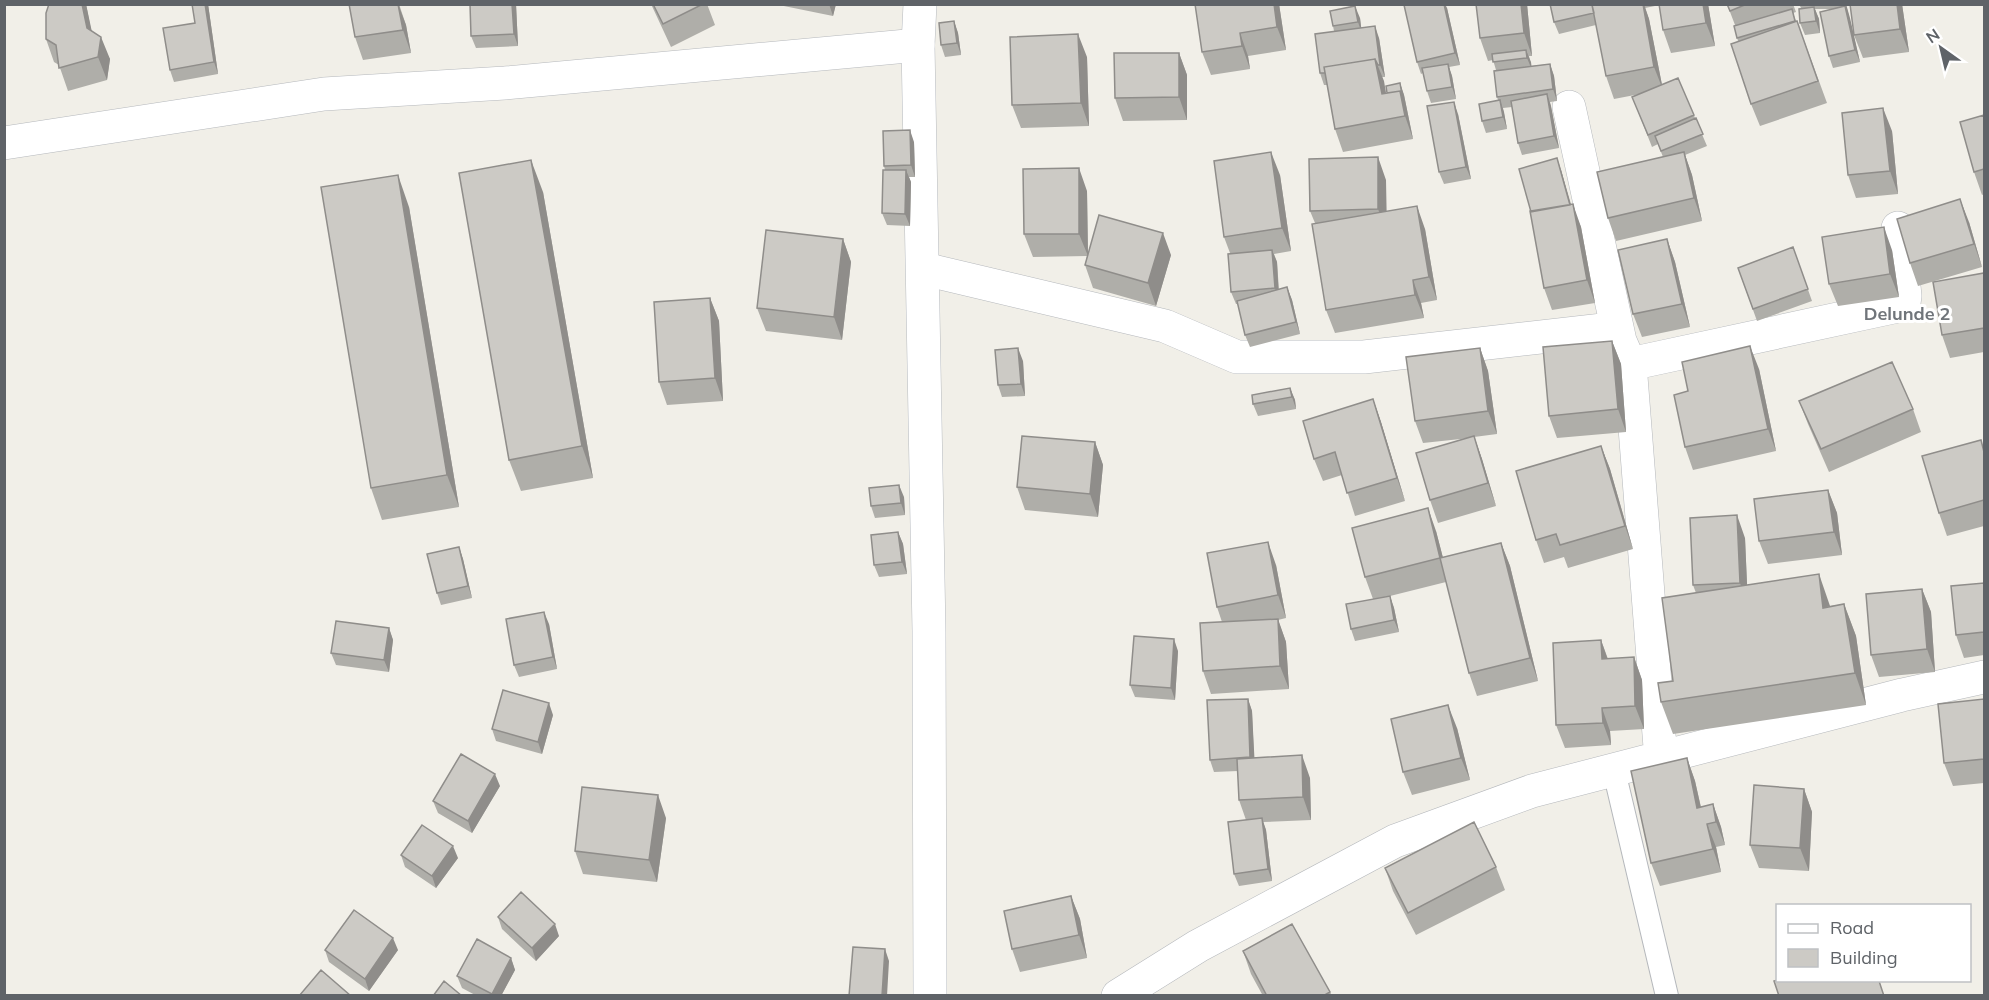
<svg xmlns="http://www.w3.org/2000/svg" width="1989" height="1000" viewBox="0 0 1989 1000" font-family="Mulish,sans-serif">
	<rect width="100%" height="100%" fill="#f1efe8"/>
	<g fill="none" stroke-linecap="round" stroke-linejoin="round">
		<defs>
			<path id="lane" d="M1614,771l53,225"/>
			<path id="street" d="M1569,107l51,234
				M4,143l320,-49 181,-11 413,-38
				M924,269l241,57 72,31h127l239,-27 17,11 10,23 268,-58 6,-3 1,-7 -7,-68
				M1630,364l31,396
				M1118,996l80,-50 197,-105 137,-50 370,-96 82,-18"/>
			<path id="secondary" d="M920,4l-2,41 11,586 1,365"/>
		</defs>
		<use href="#lane" stroke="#b5b8bc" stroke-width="24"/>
		<use href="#street" stroke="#b5b8bc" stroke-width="34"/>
		<use href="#secondary" stroke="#b6babf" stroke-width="34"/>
		<use href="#lane" stroke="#fff" stroke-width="22"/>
		<use href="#street" stroke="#fff" stroke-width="33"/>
		<use href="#secondary" stroke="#fff" stroke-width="33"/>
	</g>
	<path fill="#afaea9" d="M49,4h37l5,26 19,29 -3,21 -39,11 -9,-26 -5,-3 -8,-23z
		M208,4l10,70 -44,8 -4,-12 25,-47z
		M349,4h50l7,21 5,28 -48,7 -8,-23z
		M516,4l2,42 -42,2 -5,-12z
		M651,4h56l8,21 -44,22z
		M774,4h62l-3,12z
		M1195,4h84l7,46 -38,6 2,13 -39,6 -9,-23z
		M1527,4l5,52h-3l2,10 19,-2 4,12 3,25 -7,1 9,46 -37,7 -4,-12 -6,-36 -9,1 4,21 -21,4 -4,-12 16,-21 -1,-3 -1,-27 -3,-10 -5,1 -8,-23z
		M1550,4h105v2l-10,2 4,11 13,66 16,-7 29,68 -22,9 7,20 10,46 -86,20 -8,-23 55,-61 -5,-13 -6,3 -15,-38 3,-15 -26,5 -8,-23 -10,-51 -37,9 -5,-12z
		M1708,4l7,42 -44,7 -8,-23z
		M1727,4h66l3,8 -3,1 3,8h1l30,82 -67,23 -9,-22 -13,-63 -4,-15 1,-1z
		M1799,4h47l14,58 -27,6 -4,-12 5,-47h-19l4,10 1,14 -15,2 -5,-12 1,-15z
		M1902,4l7,48 -46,6 -9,-23z
		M1447,8l13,57 -11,2 3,9 4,23 -25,4 -4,-12 -4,-18 -2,1 -4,-12z
		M1360,18l1,10 18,10 6,39h-3l4,17 14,-11 4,12 9,44 -70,13 -8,-23 -8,-44h-3l-4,-12 14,-42 -1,-5z
		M954,21l4,12 3,22 -16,2 -4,-12z
		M1179,53l8,22v45l-64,1 -8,-23z
		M1087,57l2,69 -68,2 -9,-23z
		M1458,114l13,65 -27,5 -5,-12z
		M1984,115v79l-2,1 -8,-23z
		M1892,131l6,63 -42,4 -8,-23z
		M914,142l1,35h-6l2,5 -1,44 -23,-1 -5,-12 3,-43 -1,-4z
		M1561,170l10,34 10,23 14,76 -43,7 -8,-22z
		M1280,175l11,76 -17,3 3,8 2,28 8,-3 5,13 8,34 -50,13 -5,-12 -7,-31h-2l-5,-12 -1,-39 -6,-16z
		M1386,180v31l39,18 12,71 -16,3 3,15 -89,15 -9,-23 -11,-87 -5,-12z
		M1087,191l1,65 83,-1 -15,51 -63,-18 -8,-23 2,-9 -54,1 -9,-23z
		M543,192l50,286 -72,13 -12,-31z
		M409,207l50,300 -77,13 -11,-32z
		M1969,222l13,45 -64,19 -8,-23z
		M843,239l8,23 -9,78 -76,-9 -9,-23z
		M1667,239l8,23 15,65 -48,10 -9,-23z
		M1793,247l19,54 -55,20 -19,-53z
		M1892,250l7,47 -61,9 -9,-22z
		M1984,273v79l-34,6 -8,-23z
		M710,298l9,23 4,80 -56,4 -8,-23z
		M1612,341l9,23 5,68 -69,6 -8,-22z
		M1480,348l8,23 9,63 -23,3 8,22 14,47 -58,17 -8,-23 40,-62 -47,5 -8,-22z
		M1023,361l2,35 -23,1 -4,-12z
		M1759,369l17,82 -83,19 -8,-23 3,-56z
		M1290,388l5,12 1,9 -38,7 -5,-12z
		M1373,399l8,23 24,79 -50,15 -13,-41 -19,6 -9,-22z
		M1799,401l114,8 8,23 -92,40 -21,-48z
		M1981,440l3,10v76l-37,10 -8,-23z
		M1095,442l8,23 -5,52 -73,-7 -8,-23z
		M1601,446l9,23 23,80 -65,19 -4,-11 -20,6 -8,-23z
		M1828,490l9,23 5,42 -74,9 -9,-23z
		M904,497l1,18 -30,3 -4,-12z
		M1436,531l7,27 58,-15 9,23 28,115 -61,15 -8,-23 -23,-91 -56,14 4,12 5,24 -44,9 -4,-12 22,-30 -8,-22z
		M898,532l5,12 4,30 -28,3 -5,-12z
		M1745,538l2,47 83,21 14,-2 12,32 10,69 -193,29 -12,-32 12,-21 23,-88 -3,-8z
		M459,547l4,12 9,39 -31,7 -4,-12z
		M1276,565l10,53 -8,2 8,22 3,47 -78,5 -8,-23 19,-49 -5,-15z
		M1984,583v72l-20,3 -8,-23z
		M1922,589l9,23 4,60 -56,5 -8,-22z
		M549,624l8,45 -38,8 -5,-12z
		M389,628l4,12 -4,32 -53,-7 -5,-12z
		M1601,640l7,19 26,-2 8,23 2,49 -34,2 1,14 -46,3 -9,-23z
		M1178,651l-3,49 -40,-3 -5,-12z
		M1248,699l4,12 2,47 56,20 1,42 -48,2 3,8 6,51 -33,5 -5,-12 12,-54 -7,-20 -1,-29 -24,1 -4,-12z
		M1984,699v84l-31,3 -9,-23z
		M553,715l-11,39 -46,-13 -4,-12z
		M1457,728l13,52 -58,15 -9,-23z
		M1687,758l8,23 6,26 12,-3 8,23 4,18 -9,2 5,25 -61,14 -9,-23z
		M500,786l-28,47 -34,-20 -5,-12z
		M1804,789l8,23 -3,59 -50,-3 -9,-23z
		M666,818l-9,64 -74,-8 -8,-23z
		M401,855l57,3 -22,30 -31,-21z
		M1496,867l9,23 -89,45 -23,-44 -8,-23z
		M1071,896l9,23 7,39 -67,14 -8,-23z
		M498,917l61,19 -23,25 -34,-32z
		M325,950h73l-29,41 -40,-29z
		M1243,951l87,41 2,4h-69l-12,-22z
		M511,958l4,12 -14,26h-24l-15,-8 -5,-12z"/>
	<path fill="#8f8d8a" d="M82,4h4l10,47 -9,-23z
		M205,4h3l10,70 -4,-12z
		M398,4l8,21 5,28 -8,-23z
		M512,4h4l2,42 -4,-12z
		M829,4h7l-3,12z
		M1274,4h5l7,46 -9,-23z
		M1444,4h1l2,4 13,57 -5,-12z
		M1521,4h6l5,52 -8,-23z
		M1643,4h1l5,15 14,71 -9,-23z
		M1703,4h5l7,42 -9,-23z
		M1844,4h2l4,14 10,44 -5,-12z
		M1897,4h5l7,48 -9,-23z
		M1355,6l5,12 2,16 -4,-12z
		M1814,7l5,12 1,14 -4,-12z
		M954,21l4,12 3,22 -4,-12z
		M1375,26l4,12 6,39 -5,-12z
		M1240,33l8,23 2,13 -8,-23z
		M1078,34l9,23 2,69 -8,-23z
		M101,37l9,22 -3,21 -9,-23z
		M1526,50l5,12 1,8 -5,-12z
		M1179,53l8,22v45l-8,-23z
		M1375,59l9,22 6,36 -8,-23z
		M1448,64l4,12 4,23 -4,-12z
		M1550,64l4,12 3,25 -4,-12z
		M1400,83l4,12 9,44 -8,-23 -5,-25z
		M1547,94l4,12 8,42 -5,-12z
		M1500,100l4,12 3,17 -4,-12z
		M1454,102l4,12 13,65 -5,-12z
		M1883,108l9,23 6,63 -8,-23z
		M910,130l4,12 1,35 -4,-12z
		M1271,152l9,23 11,76 -9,-23z
		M1684,152l8,23 10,46 -8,-23z
		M1378,157l8,23 1,52 -9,-23z
		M1557,158l4,12 14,51 -4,-12z
		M531,160l12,32 50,286 -11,-32z
		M1079,168l8,23 1,65 -9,-22z
		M906,170l5,12 -1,44 -5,-12z
		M398,175l11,32 50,300 -12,-32z
		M1960,199l9,23 13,45 -8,-23z
		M1573,204l8,23 14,76 -8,-23z
		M1417,206l8,23 12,71 -8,-23z
		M1884,227l8,23 7,47 -9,-23z
		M1163,233l8,22 -15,51 -8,-23z
		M843,239l8,23 -9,78 -8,-23z
		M1667,239l8,23 15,65 -8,-23z
		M1272,250l5,12 2,38 -4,-12z
		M1413,280l8,23 3,15 -9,-23z
		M1287,287l5,13 8,34 -4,-12z
		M710,298l9,23 4,80 -8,-23z
		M1612,341l9,23 5,68 -8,-23z
		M1750,346l9,23 17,82 -8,-22z
		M1018,348l5,13 2,35 -4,-12z
		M1480,348l8,23 9,63 -9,-23z
		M1290,388l5,12 1,9 -4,-12z
		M1373,399l8,23 24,79 -8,-23z
		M1474,436l8,23 14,47 -8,-23z
		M1095,442l8,23 -5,52 -8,-23z
		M1601,446l9,23 23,80 -8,-23z
		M899,485l5,12 1,18 -4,-12z
		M1828,490l9,23 5,42 -8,-23z
		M1428,508l8,23 13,50 -9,-23z
		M1737,515l8,23 3,68 -8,-23z
		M898,532l5,12 4,30 -5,-12z
		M1268,542l8,23 10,53 -8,-23z
		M1501,543l9,23 28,115 -8,-23z
		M459,547l4,12 9,39 -4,-12z
		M1819,574l11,32 -7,2z
		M1922,589l9,23 4,60 -8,-23z
		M1390,596l4,12 5,24 -5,-12z
		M1844,604l12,32 10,69 -11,-32z
		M544,612l5,12 8,45 -4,-12z
		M1278,619l8,23 3,47 -9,-23z
		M389,628l4,12 -4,32 -5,-12z
		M1174,639l4,12 -3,49 -4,-12z
		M1601,640l8,23 -7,-4z
		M1634,657l8,23 2,49 -9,-23z
		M1248,699l4,12 3,58 -5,-12z
		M549,703l4,12 -11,39 -4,-12z
		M1448,705l9,23 13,52 -9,-22z
		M1602,708l8,23 1,14 -8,-22z
		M1302,755l8,23 1,42 -8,-23z
		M1687,758l8,23 11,50 -9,-23z
		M495,774l5,12 -28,47 -4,-12z
		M1804,789l8,23 -3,59 -9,-23z
		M658,795l8,23 -9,64 -8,-22z
		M1713,804l8,23 4,18 -9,-23z
		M1262,818l4,12 6,51 -4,-12z
		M1707,824l9,23 5,25 -8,-23z
		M453,846l5,12 -22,30 -4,-12z
		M1071,896l9,23 7,39 -8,-23z
		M555,924l4,12 -23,25 -4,-13z
		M393,938l5,12 -29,41 -4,-12z
		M885,949l4,12 -2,35h-5z
		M511,958l4,12 -14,26h-9v-2z"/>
	<path fill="#cccac5" stroke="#8f8d8a" stroke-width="1.5" d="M49,4h33l5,24 14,9 -3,20 -39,11 -3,-23 -10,-6v-26z
		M192,4h13l9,58 -44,8 -7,-42 32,-5z
		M349,4h49l5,26 -48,7z
		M470,4h42l2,30 -43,2z
		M653,4h50l-40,20z
		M1195,4h79l3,23 -37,6 2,13 -40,6z
		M1444,4l11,49 -38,9 -13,-57z
		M1476,4h45l3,29 -44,5z
		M1550,4h46l-4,1 2,8 -40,9z
		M1596,4h47l11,63 -48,9 -14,-71z
		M1659,4h44l3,19 -43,7z
		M1727,4h20l-17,7z
		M1850,4h47l3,25 -46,6z
		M1355,6l3,16 -25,4 -3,-15z
		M1845,6l10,44 -26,6 -9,-44z
		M1814,7l2,14 -16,2 -1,-14z
		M1792,9l3,12 -58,17 -3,-12z
		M954,21l3,22 -16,2 -2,-22z
		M1797,21l21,60 -67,23 -20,-60z
		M1375,26l5,39h-2l-3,-6 -51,8 1,6h-5l-5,-39z
		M1078,34l3,69 -69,2 -2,-68z
		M1526,50l1,8 -34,4 -1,-8z
		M1114,53h65v44l-64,1z
		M1375,59l7,35 18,-3 5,25 -70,13 -11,-62z
		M1448,64l4,23 -25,4 -5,-23z
		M1550,64l3,25 -56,8 -3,-26z
		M1678,78l16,37 -46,20 -16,-38z
		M1400,83l2,12 -2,-4 -13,2 -1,-7z
		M1547,94l7,42 -36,7 -7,-42z
		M1500,100l3,17 -21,4 -3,-17z
		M1454,102l12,65 -27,5 -12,-66z
		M1883,108l7,63 -42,4 -6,-62z
		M1984,115v54l-10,3 -14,-50z
		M1696,118l7,16 -42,17 -6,-15z
		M910,130l1,35 -27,1 -1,-35z
		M1271,152l11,76 -58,9 -10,-76z
		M1684,152l10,46 -86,20 -11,-46z
		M1378,157v52l-68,2 -1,-52z
		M1557,158l13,47 -39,7 -12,-43z
		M531,160l51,286 -73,14 -50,-287z
		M1079,168v66h-55l-1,-65z
		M883,170h23l-1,44 -23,-1z
		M398,175l49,300 -76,13 -50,-301z
		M1960,199l14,45 -64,19 -13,-44z
		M1573,204l14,76 -43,8 -14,-77z
		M1417,206l12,71 -16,3 2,15 -89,15 -14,-86z
		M1099,215l64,18 -15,50 -63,-18z
		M1884,227l6,47 -61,10 -7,-47z
		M766,230l77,9 -9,78 -77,-9z
		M1667,239l15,65 -49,10 -15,-64z
		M1793,247l15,42 -55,20 -15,-41z
		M1272,250l3,38 -44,4 -3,-38z
		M1984,273v55l-42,7 -9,-53z
		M1287,287l9,35 -51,13 -8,-34z
		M710,298l5,80 -56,4 -5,-80z
		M1612,341l6,68 -69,7 -6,-69z
		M1750,346l18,83 -83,18 -11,-52 14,-4 -6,-29z
		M1018,348l3,36 -23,1 -3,-35z
		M1480,348l8,63 -73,10 -9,-64z
		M1892,362l21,47 -92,40 -22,-48z
		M1290,388l2,9 -39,7 -1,-9z
		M1373,399l24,79 -50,15 -12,-41 -21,7 -11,-38z
		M1022,436l73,6 -5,52 -73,-7z
		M1474,436l14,47 -58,17 -14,-47z
		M1981,440l3,12v48l-45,13 -17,-57z
		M1601,446l24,80 -65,19 -4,-11 -20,6 -20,-69z
		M899,485l2,18 -30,3 -2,-18z
		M1828,490l6,42 -75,9 -5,-42z
		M1428,508l12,50 -75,19 -13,-49z
		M1737,515l3,68 -47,2 -3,-67z
		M898,532l4,30 -28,3 -3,-30z
		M1268,542l10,53 -61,12 -10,-54z
		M1501,543l29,115 -61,15 -29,-115z
		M459,547l9,39 -31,7 -10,-39z
		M1819,574l4,34 21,-4 11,69 -194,29 -3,-19 15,-2 -11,-83z
		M1984,583v49l-28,3 -5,-49z
		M1922,589l5,60 -56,6 -5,-61z
		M1390,596l4,24 -43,9 -5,-25z
		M544,612l9,45 -39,8 -8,-46z
		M1278,619l2,47 -77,5 -3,-48z
		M336,621l53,7 -5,32 -53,-7z
		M1134,636l40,3 -3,49 -41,-3z
		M1601,640l1,19 32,-2 1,49 -33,2 1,15 -47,2 -3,-82z
		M503,690l46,13 -11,39 -46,-13z
		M1248,699l2,58 -40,3 -3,-60z
		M1984,699v60l-40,4 -6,-59z
		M1448,705l13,53 -58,14 -12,-53z
		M461,754l34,20 -27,47 -35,-20z
		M1302,755l1,42 -64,3 -2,-41z
		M1687,758l10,50 16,-4 3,18 -9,2 6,25 -62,14 -20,-92z
		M1754,785l50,4 -4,59 -50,-3z
		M582,787l76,8 -9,65 -74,-9z
		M1262,818l6,51 -34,5 -6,-52z
		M1474,822l22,45 -88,46 -23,-45z
		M422,825l31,21 -21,30 -31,-21z
		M521,892l34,32 -23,24 -34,-31z
		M1071,896l8,39 -67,14 -8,-38z
		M354,910l39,28 -28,41 -40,-29z
		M1292,924l38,68 -7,4h-56l-24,-45z
		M477,939l34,19 -19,36 -35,-18z
		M853,947l32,2 -3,47h-33z
		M321,970l30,26h-52z
		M1778,980l101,1 5,15h-105l-5,-15z
		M444,981l18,15h-29z"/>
	<g text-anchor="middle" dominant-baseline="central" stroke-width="6" stroke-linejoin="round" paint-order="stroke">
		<g font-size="18" font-weight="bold" fill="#70757a" stroke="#fff">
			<text x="1907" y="313">Delunde 2</text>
		</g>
	</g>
	<rect width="1989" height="1000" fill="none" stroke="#5f6368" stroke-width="12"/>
	<rect x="1776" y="904" width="195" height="78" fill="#ffffff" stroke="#bfc1c3" stroke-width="1.5"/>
	<rect x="1788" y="924" width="30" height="9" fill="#ffffff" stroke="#bfc1c3" stroke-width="1.5"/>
	<text x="1830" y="934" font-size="18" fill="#5f6368">Road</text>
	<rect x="1788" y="949" width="30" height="18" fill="#cccac5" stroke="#bfc1c3" stroke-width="1.5"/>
	<text x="1830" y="964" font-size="18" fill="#5f6368">Building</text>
	<g transform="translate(1941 48) rotate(326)" stroke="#ffffff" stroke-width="4.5" paint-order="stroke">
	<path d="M0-4.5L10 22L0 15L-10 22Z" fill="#5f6368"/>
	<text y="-9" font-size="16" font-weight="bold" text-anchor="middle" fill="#5f6368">N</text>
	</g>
</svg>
